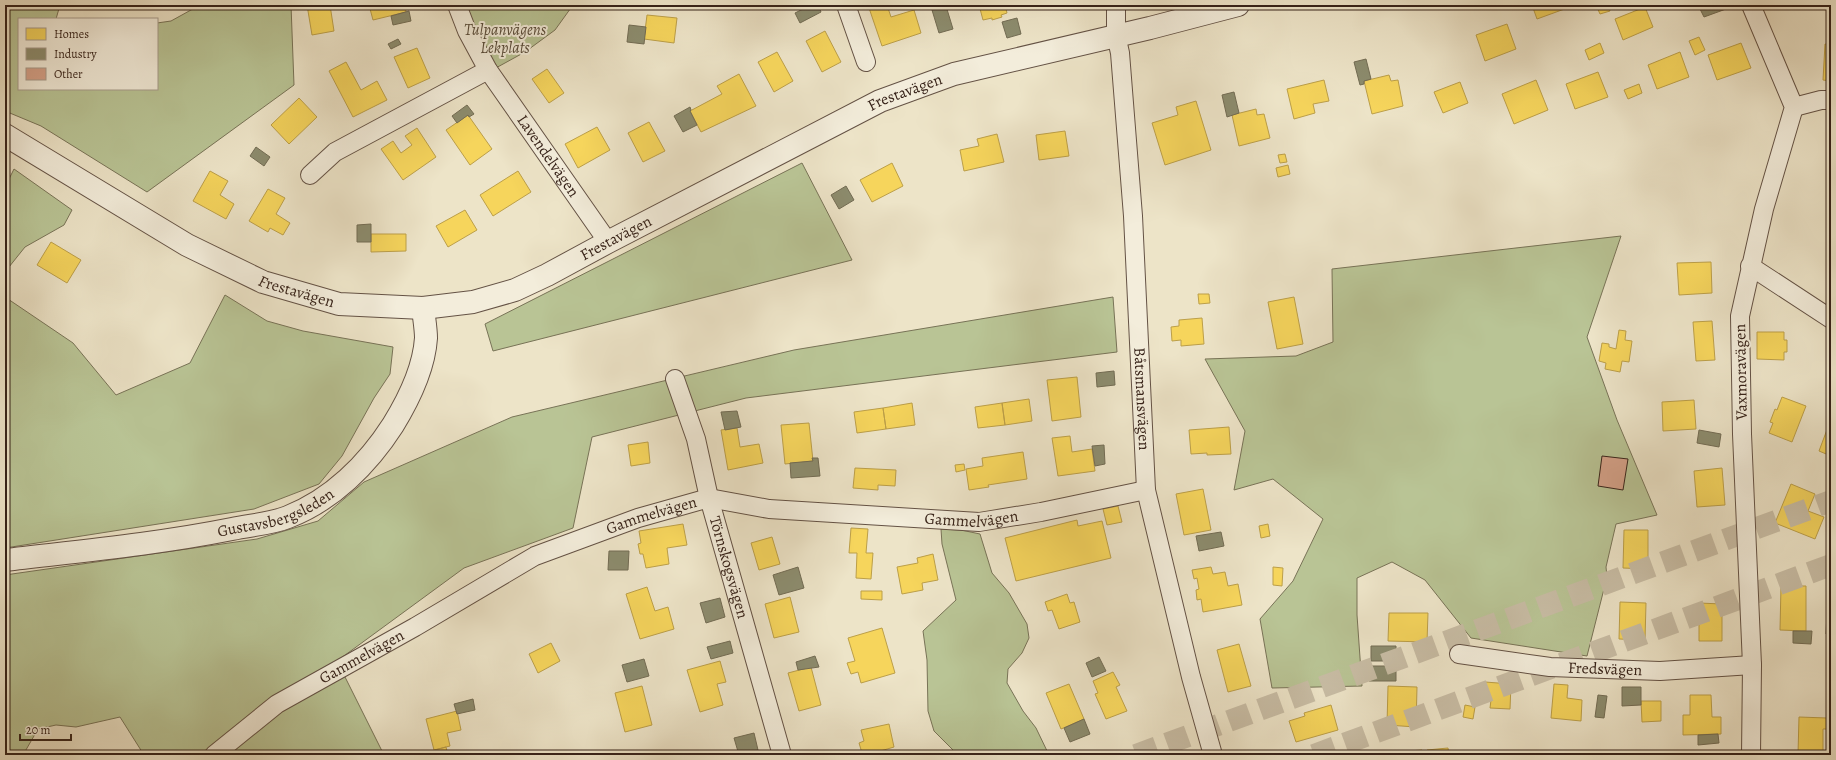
<svg xmlns="http://www.w3.org/2000/svg" width="1836" height="760" viewBox="0 0 1836 760" font-family="Alegreya,serif">
	<rect width="100%" height="100%" fill="#ede4c8"/>
	<filter id="stains"><feTurbulence type="fractalNoise" baseFrequency=".005" numOctaves="4"/><feColorMatrix values="0 0 0 0 .2 0 0 0 0 .09 0 0 0 0 .02 0 0 0 .5 -.17"/></filter>
	<radialGradient id="worn" r=".72"><stop offset=".6" stop-color="#630" stop-opacity="0"/><stop offset="1" stop-color="#630" stop-opacity=".3"/></radialGradient>
	<path fill="#b9c495" stroke="#787357" d="M5,5h55l-4,14h-37v70h138v-66l14,-2 29,-16h91l3,80 -147,107 -106,-66 -36,-15z
		M463,5h110l-18,25 -30,22 -31,17z
		M802,163l50,97 -359,91 -8,-27z
		M14,169l58,41 -8,15 -39,22 -20,25v-85z
		M1621,236l-34,101 30,83 40,95 -41,9 -10,43 1,10 -20,79 -116,-18 -46,-58 -33,-18 -35,16v37l5,71 -90,2 -12,-69 33,-38 30,-62 -50,-40 -39,11 11,-59 -40,-72 91,-3 37,-14 -1,-73z
		M225,295l42,26 36,10 90,16 -3,27 -16,24 -32,58 -23,28 -65,25 -249,39v-251l68,46 43,52 74,-32z
		M1113,297l4,55 -371,46 -154,39 -19,91 -109,40 -127,93 47,94h-240l-24,-38 -44,10 -20,-2 -18,4 -15,26h-18v-180l252,-36 61,-18 46,-39 148,-65 282,-67z
		M941,529l20,1 19,4 12,39 17,20 18,31 2,14 -7,15 -14,16 -1,14 16,28 13,17 13,27h-91l-24,-24 -6,-20 -1,-51 -4,-29 33,-31 -14,-56z"/>
	<path fill="#f6d55c" stroke="#bc9f48" d="M307,5h23l4,26 -22,4z
		M369,5h36l1,7 -33,8z
		M868,5h19l4,12 23,-7 7,23 -39,13z
		M979,5h26l2,8 -6,2 1,2 -10,3v-2l-9,2z
		M1532,5h38v2l-33,12z
		M1596,5h12l2,6 -10,3z
		M1645,7l8,20 -30,13 -8,-21z
		M647,15l30,3 -3,25 -30,-4z
		M1507,24l9,25 -31,12 -9,-26z
		M825,31l16,31 -19,10 -16,-31z
		M1699,37l6,13 -10,5 -6,-14z
		M1600,43l4,10 -15,7 -4,-10z
		M1741,43l10,25 -34,12 -9,-25z
		M1825,44l6,1v36l-8,-1z
		M417,48l13,30 -22,10 -14,-31z
		M777,52l16,29 -19,11 -16,-30z
		M1680,52l9,25 -32,12 -9,-24z
		M346,62l15,28 16,-9 10,19 -34,17 -24,-46z
		M547,69l17,24 -15,10 -17,-24z
		M1598,72l10,25 -33,12 -9,-25z
		M739,74l17,32 -55,26 -11,-21 32,-17 -5,-8z
		M1389,75l2,6 7,-1 5,26 -31,8 -8,-33z
		M1324,80l5,21 -16,3 2,9 -21,6 -7,-30z
		M1536,80l12,30 -34,14 -12,-30z
		M1460,82l8,21 -25,10 -9,-21z
		M1639,84l3,9 -14,6 -4,-9z
		M299,98l18,19 -28,27 -18,-19z
		M1196,101l15,49 -46,15 -13,-42 26,-8 -2,-8z
		M1256,109l1,6 7,-1 6,24 -31,8 -7,-31z
		M468,115l24,34 -22,16 -24,-35z
		M649,122l16,29 -22,11 -15,-29z
		M597,127l13,23 -32,18 -13,-24z
		M417,128l19,29 -33,23 -22,-31 12,-8 8,12 11,-8 -7,-9z
		M1065,131l4,25 -30,4 -3,-25z
		M997,134l7,28 -40,9 -4,-21 19,-4 -2,-7z
		M1285,154l2,8 -7,1 -2,-8z
		M892,163l11,23 -31,16 -12,-22z
		M1288,165l2,9 -12,3 -2,-9z
		M210,171l18,10 -8,14 14,9 -8,15 -33,-18z
		M518,171l13,21 -38,24 -13,-21z
		M268,189l17,9 -9,16 14,9 -7,12 -13,-7 -2,4 -19,-11z
		M465,210l12,20 -29,17 -12,-21z
		M371,234h35v17l-35,1z
		M51,242l30,18 -14,23 -30,-18z
		M1711,262l1,31 -33,2 -2,-32z
		M1198,294h11l1,9 -11,1z
		M1294,297l9,47 -26,5 -9,-47z
		M1202,318l2,26 -23,2v-6l-9,1 -1,-14 8,-1v-6z
		M1712,321l3,39 -19,1 -3,-39z
		M1619,330l7,1 -1,9 7,1 -3,21 -7,-1 -2,11 -15,-3 1,-6 -7,-2 3,-18 7,1v3l7,2z
		M1757,332h27v8h3v12h-3v8l-27,-1z
		M1077,377l4,40 -29,4 -5,-41z
		M1782,397l24,9 -14,36 -23,-9 4,-10 -3,-1 5,-13 2,1z
		M1029,399l3,22 -27,4 -3,-22z
		M1694,400l2,29 -33,2 -1,-29z
		M912,403l3,22 -29,4 -3,-21z
		M1002,403l3,22 -27,3 -3,-21z
		M883,408l3,21 -29,4 -3,-21z
		M1831,419v37l-12,-5z
		M809,423l4,38 -28,3 -4,-39z
		M1229,427l2,27 -24,1v-2l-16,1 -2,-24z
		M737,428l3,19 19,-3 4,19 -35,7 -7,-40z
		M1070,436l2,16 20,-3 3,22 -37,5 -6,-38z
		M648,442l2,21 -19,3 -3,-21z
		M1023,452l4,27 -39,6 1,2 -20,3 -3,-21 17,-3 -1,-8z
		M964,464l1,6 -9,2 -1,-7z
		M855,468l41,2 -1,16 -17,-1v5l-25,-2z
		M1722,468l3,37 -28,2 -3,-36z
		M1791,484l24,10 -7,17 16,6 -9,22 -40,-16z
		M1203,489l8,41 -27,5 -8,-41z
		M1118,506l4,16 -15,3 -4,-16z
		M1077,520l1,6 24,-5 9,37 -95,23 -11,-43z
		M683,524l4,21 -20,3 2,16 -23,4 -3,-14h-3l-2,-10 3,-1 -2,-12z
		M1268,524l2,12 -9,2 -2,-12z
		M851,528l17,1 -2,24h7l-2,26 -15,-1 1,-25h-8z
		M1624,530h24v39l-25,-1z
		M772,537l8,27 -21,6 -8,-27z
		M933,554l5,26 -16,3 1,7 -21,4 -5,-27 21,-4 -1,-5z
		M1211,567l2,7 12,-2 3,14 10,-2 4,21 -39,7 -2,-13 -4,1 -1,-10 3,-1 -2,-11 -3,1 -2,-9z
		M1273,567l10,1 -1,18 -9,-1z
		M1781,586h25v45l-26,-1z
		M647,587l8,24 13,-4 6,22 -34,10 -14,-45z
		M861,591h21v9l-21,-1z
		M1067,594l3,9 4,-1 6,20 -21,7 -7,-19 -4,1 -3,-9z
		M790,597l9,35 -25,6 -9,-34z
		M1620,602l26,1 -1,37 -26,-1z
		M1699,603l23,1v37h-23z
		M1389,613h39l-1,29 -39,-1z
		M882,628l13,45 -34,10 -3,-11 -7,2 -4,-11 8,-2 -7,-23z
		M551,643l9,18 -22,12 -9,-19z
		M1239,644l12,42 -23,6 -11,-42z
		M720,661l6,21 -9,2 6,21 -23,7 -13,-42z
		M811,667l10,38 -22,6 -11,-38z
		M1113,672l7,13 -4,2 11,24 -21,8 -11,-25 3,-1 -5,-12z
		M1485,682l26,2 -1,25 -20,-1 1,-8h-7z
		M1069,684l15,35 -23,10 -15,-36z
		M1554,684l14,1 -1,13 15,2 -1,21 -30,-3z
		M642,686l10,39 -27,7 -10,-39z
		M1388,686l29,1 -1,40 -29,-2z
		M1690,695h21l1,22h9v17l-38,1v-20h7z
		M1641,701h20v20l-19,1z
		M1331,705l7,25 -42,12 -7,-21 16,-5 -1,-3z
		M1465,705l10,2 -2,12 -10,-2z
		M457,711l4,19 -14,3 3,13 -16,4 -8,-31z
		M1799,717l28,1v11h-4v25h-25z
		M889,724l5,23 -27,8 -1,-3 -4,1 -3,-10 5,-2 -3,-11z
		M446,747l2,8h-12l-1,-5z
		M1448,748l1,7h-54v-3l27,-2v3h5v-3z"/>
	<path fill="#8c8c6e" stroke="#726c54" d="M811,5h7l3,7 -21,11 -5,-10z
		M1711,5h13l2,4 -22,8 -4,-8z
		M946,6l7,23 -14,4 -7,-23z
		M409,11l2,10 -18,4 -2,-9z
		M1017,18l4,16 -14,4 -5,-16z
		M629,25l17,2 -2,17 -17,-2z
		M398,39l3,5 -10,5 -3,-5z
		M1366,59l5,20 -7,2v3l-4,1 -6,-23z
		M1234,92l5,21 -12,4 -5,-22z
		M467,105l7,9 -5,3 -1,-2 -11,8 -5,-7z
		M690,107l1,3 -1,1 7,14 -14,7 -9,-16z
		M256,147l14,10 -6,9 -14,-10z
		M846,186l8,14 -15,9 -8,-14z
		M371,224v18h-14v-17z
		M1114,371l1,14 -18,2 -1,-14z
		M737,411l4,16 -16,3 -4,-18z
		M1699,430l22,4 -2,13 -22,-4z
		M1104,445l1,19 -10,2 -3,-20z
		M812,458h6l2,18 -29,2 -1,-15 23,-2z
		M1221,532l3,14 -25,5 -3,-15z
		M609,551h20l-1,19h-20z
		M798,567l6,21 -25,7 -6,-20z
		M720,598l5,19 -19,6 -6,-20z
		M1827,612h4v23l-5,-1z
		M1793,631h19l-1,13 -18,-1z
		M730,641l3,12 -22,6 -4,-12z
		M1371,646h25v15h-25z
		M815,656l4,11 -21,3 -2,-8z
		M1099,657l7,14 -14,6 -6,-14z
		M644,659l5,17 -22,6 -5,-17z
		M1369,666h27v15h-27z
		M1622,687h19v18l-19,1z
		M1598,695l9,1 -3,22 -9,-1z
		M473,699l2,11 -18,4 -3,-10z
		M1084,719l6,15 -20,8 -6,-14z
		M754,733l4,17 -19,5 -5,-17z
		M1718,734l1,9 -21,2v-10z"/>
	<path fill="#d6a28a" stroke="#362219" d="M1602,456l26,3 -5,31 -25,-4z"/>
	<g fill="none" stroke-linecap="round" stroke-linejoin="round">
		<path stroke="#c8bda5" stroke-width="22" stroke-dasharray="22 11" stroke-linecap="butt" d="M1136,755l695,-254
			M1314,755l517,-190"/>
		<defs>
			<g id="minor">
				<path id="s1" d="M457,5l10,26 21,39 120,172"/>
				<path d="M846,5l20,57"/>
				<path id="s2" d="M1116,5v30l4,18 13,163 13,274 45,187 22,78"/>
				<path d="M1794,107l27,-7h10"/>
				<path d="M310,175l25,-23 153,-82"/>
				<path d="M1750,266l81,53"/>
				<path id="s3" d="M675,379l21,60 13,59 73,257"/>
				<path id="s4" d="M1459,654l91,13 110,4 92,-6"/>
				<path id="s5" d="M214,755l63,-51 138,-77 120,-71 103,-38 71,-20 60,11 210,13 62,-10 105,-22"/>
				<path d="M1751,755l1,-90 -10,-231 -2,-118 24,-107 30,-102 -43,-102"/>
			</g>
			<g id="tertiary">
				<path id="s6" d="M5,135l182,110 76,37 76,22 84,4 50,-6 42,-12 32,-15 61,-33 272,-141 74,-27 196,-46 88,-23"/>
				<path id="s7" d="M5,560c76,-9 152,-16 227,-31 18,-4 39,-5 56,-12 44,-17 80,-53 105,-92 16,-26 31,-56 33,-87 0,-9 -2,-20 -3,-30"/>
			</g>
		</defs>
		<use href="#minor" stroke="#645245" stroke-width="20"/>
		<use href="#tertiary" stroke="#645245" stroke-width="24"/>
		<use href="#minor" stroke="#f3eddb" stroke-width="18"/>
		<use href="#tertiary" stroke="#f3eddb" stroke-width="22"/>
	</g>
	<g text-anchor="middle" dominant-baseline="central" stroke-width="4" stroke-linejoin="round" paint-order="stroke">
		<g font-size="16" font-style="italic" fill="#574a38" stroke="#f3eddb">
			<text x="505" y="30">Tulpanvägens<tspan x="505" dy="18">Lekplats</tspan></text>
		</g>
		<g font-size="16" fill="#362219" stroke="#f3eddb">
			<text stroke="none"><textPath href="#s6" startOffset="992">Frestavägen</textPath></text>
			<text stroke="none"><textPath href="#s1" startOffset="177">Lavendelvägen</textPath></text>
			<text stroke="none"><textPath href="#s6" startOffset="668">Frestavägen</textPath></text>
			<text stroke="none"><textPath href="#s6" startOffset="332">Frestavägen</textPath></text>
			<text transform="translate(1741 372) rotate(-91)">Vaxmoravägen</text>
			<text stroke="none"><textPath href="#s2" startOffset="395">Båtsmansvägen</textPath></text>
			<text stroke="none"><textPath href="#s7" startOffset="276">Gustavsbergsleden</textPath></text>
			<text stroke="none"><textPath href="#s5" startOffset="502">Gammelvägen</textPath></text>
			<text stroke="none"><textPath href="#s5" startOffset="826">Gammelvägen</textPath></text>
			<text stroke="none"><textPath href="#s3" startOffset="196">Törnskogsvägen</textPath></text>
			<text stroke="none"><textPath href="#s5" startOffset="178">Gammelvägen</textPath></text>
			<text stroke="none"><textPath href="#s4" startOffset="147">Fredsvägen</textPath></text>
		</g>
	</g>
	<rect width="1836" height="760" fill="none" stroke="#ede4c8" stroke-width="20"/>
	<rect x="6" y="6" width="1824" height="748" fill="none" stroke="#362219" stroke-width="2"/>
	<rect x="10" y="10" width="1816" height="740" fill="none" stroke="#362219"/>
	<rect x="18" y="18" width="140" height="72" fill="#f3eddb" stroke="#a79c8d"/>
	<rect x="26" y="28" width="20" height="12" fill="#f6d55c" stroke="#a79c8d"/>
	<text x="54" y="38" font-size="12" fill="#362219">Homes</text>
	<rect x="26" y="48" width="20" height="12" fill="#8c8c6e" stroke="#a79c8d"/>
	<text x="54" y="58" font-size="12" fill="#362219">Industry</text>
	<rect x="26" y="68" width="20" height="12" fill="#d6a28a" stroke="#a79c8d"/>
	<text x="54" y="78" font-size="12" fill="#362219">Other</text>
	<path d="M20 734v6h51v-6" fill="none" stroke="#362219" stroke-width="2"/>
	<text x="26" y="734" font-size="12" fill="#362219" stroke="#f3eddb" stroke-width="3" paint-order="stroke">20 m</text>
	<rect width="100%" height="100%" filter="url(#stains)"/>
	<rect width="100%" height="100%" fill="url(#worn)"/>
</svg>
